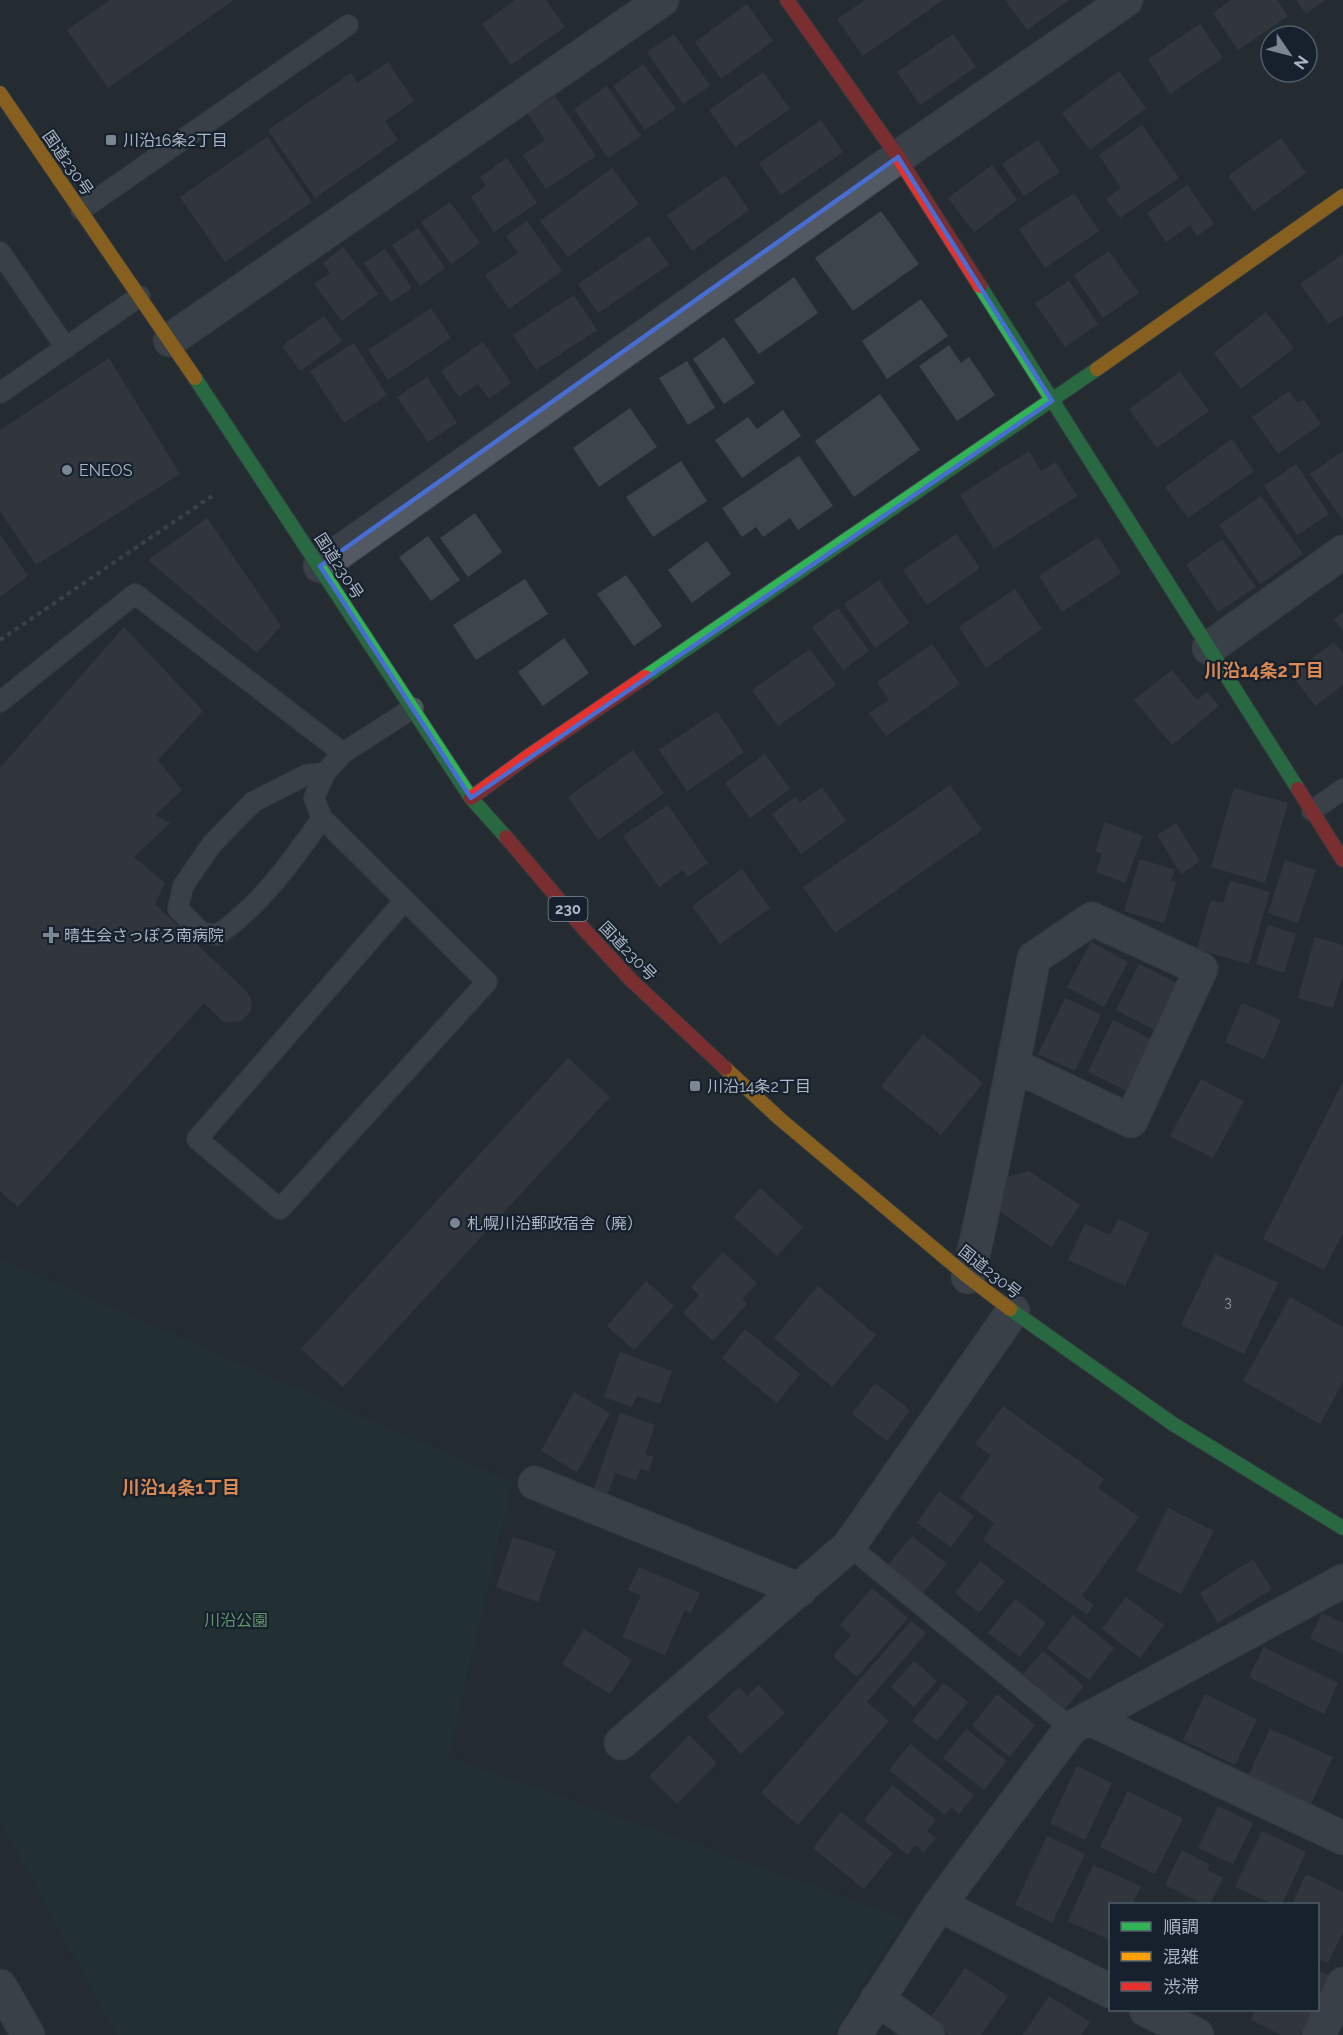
<svg xmlns="http://www.w3.org/2000/svg" width="1343" height="2035" viewBox="0 0 1343 2035" font-family="Raleway,'Noto Sans JP',sans-serif">
	<rect width="100%" height="100%" fill="#242b32"/>
	<path fill="#213538" d="M0,1259l512,223 -64,275 458,162 -48,72 -25,44h-716l-117,-215z"/>
	<path fill="#3e444b" d="M110,0h124l-126,88 -41,-58z
		M515,0h31l19,27 -54,38 -29,-41z
		M865,0h78l-80,56 -26,-37z
		M1005,0h64l-42,30z
		M1231,0h46l11,16 -50,34 -25,-37z
		M1296,0h29l-19,14z
		M747,4l26,37 -52,38 -26,-37z
		M1200,24l23,34 -53,36 -22,-35z
		M674,34l36,52 -27,18 -36,-52z
		M953,34l23,33 -56,38 -23,-33z
		M388,62l26,39 -29,20 13,19 -83,58 -47,-68 83,-57 6,10z
		M643,64l33,45 -31,21 -32,-44z
		M1119,71l27,37 -56,42 -28,-37z
		M763,72l27,37 -55,38 -26,-37z
		M607,86l34,50 -33,22 -34,-49z
		M555,96l41,60 -50,33 -23,-34 22,-15 -17,-26z
		M821,120l22,32 -62,43 -22,-32z
		M1142,125l37,53 -59,40 -14,-19 15,-11 -22,-33z
		M267,137l45,65 -87,60 -45,-65z
		M1281,138l25,35 -52,38 -26,-35z
		M1038,140l22,32 -36,24 -22,-32z
		M507,158l30,45 -43,29 -23,-35 15,-11 -6,-9z
		M992,165l25,35 -43,32 -26,-34z
		M612,168l27,36 -71,53 -28,-36z
		M725,175l24,35 -57,41 -25,-36z
		M1187,185l27,39 -17,12 -7,-11 -24,17 -19,-29z
		M1074,193l25,38 -54,37 -26,-39z
		M450,202l30,41 -29,21 -30,-42z
		M881,211l38,53 -66,47 -38,-53z
		M527,221l35,50 -53,38 -24,-34 33,-22 -12,-17z
		M418,228l27,40 -25,18 -28,-41z
		M649,236l20,29 -71,48 -20,-29z
		M343,247l35,47 -36,27 -28,-37 16,-11 -7,-10z
		M385,249l27,39 -21,14 -27,-39z
		M1109,251l30,42 -36,25 -29,-43z
		M1343,254v61l-14,9 -29,-40z
		M794,277l24,36 -59,41 -25,-34z
		M1069,281l29,43 -33,23 -30,-44z
		M574,295l23,35 -61,40 -23,-35z
		M921,299l27,37 -61,43 -25,-38z
		M431,308l20,30 -63,42 -20,-30z
		M1266,312l28,36 -53,41 -27,-36z
		M324,316l18,25 -42,30 -18,-25z
		M724,337l31,46 -31,21 -31,-45z
		M483,342l28,41 -22,16 -11,-15 -19,13 -18,-26z
		M354,343l33,52 -43,28 -34,-52z
		M949,345l12,18 8,-6 26,38 -38,26 -38,-55z
		M109,358l71,116 -144,91 -36,-54v-81z
		M687,361l28,47 -27,17 -29,-47z
		M1180,372l29,39 -52,37 -28,-39z
		M427,377l30,46 -29,19 -31,-45z
		M1289,391l9,12 5,-4 18,25 -43,30 -26,-37z
		M880,394l40,56 -66,47 -39,-56z
		M630,408l27,39 -58,40 -26,-39z
		M783,410l18,26 -59,42 -27,-38 33,-23 9,12z
		M1232,439l22,32 -66,47 -23,-31z
		M1029,451l12,20 15,-9 21,34 -83,53 -34,-54z
		M1343,451v69l-33,-46z
		M799,456l34,50 -35,24 -8,-12 -27,19 -7,-10 -14,10 -20,-29z
		M681,461l26,40 -54,36 -27,-40z
		M1296,464l33,50 -32,21 -33,-49z
		M1261,496l42,58 -43,30 -41,-59z
		M475,513l27,39 -34,25 -28,-39z
		M207,518l74,108 -24,27 -109,-93z
		M0,534l28,42 -28,21z
		M956,534l24,34 -53,37 -24,-35z
		M428,536l32,44 -29,21 -32,-44z
		M1098,537l23,36 -59,39 -23,-36z
		M1222,539l34,48 -38,25 -32,-47z
		M707,541l24,33 -39,29 -24,-33z
		M626,575l36,51 -28,20 -37,-52z
		M525,579l23,35 -72,46 -23,-35z
		M879,580l30,43 -34,25 -31,-44z
		M1015,589l27,40 -56,39 -27,-41z
		M838,608l31,43 -26,19 -31,-43z
		M1343,612v19l-9,-12z
		M124,627l79,84 -45,49 24,30 -27,25 15,8 -36,34 31,26 -10,21 92,88 4,7 1,6 -2,7 -9,9 -16,2 -21,-20 -186,204 -18,-16v-423z
		M564,638l25,35 -46,33 -25,-34z
		M1334,642l9,11v32l-28,21 -24,-32z
		M932,644l28,40 -74,52 -17,-23 20,-13 -12,-18z
		M810,649l26,36 -58,41 -26,-36z
		M1172,670l25,30 10,-8 12,14 -47,39 -38,-45z
		M717,711l27,41 -57,39 -28,-41z
		M633,750l31,43 -66,47 -30,-43z
		M765,754l25,35 -40,29 -25,-35z
		M950,785l32,45 -147,103 -32,-46z
		M822,787l24,34 -45,33 -29,-40 23,-17 5,6z
		M1234,788l54,15 -23,80 -54,-16z
		M668,805l40,58 -20,14 -5,-7 -24,17 -36,-51z
		M1105,822l38,14 -18,47 -29,-11 6,-18 -7,-3z
		M1176,823l24,38 -19,13 -24,-39z
		M1140,859l35,11 -4,11 5,1 -12,41 -40,-12z
		M1285,860l31,10 -18,53 -30,-10z
		M742,869l28,39 -50,36 -28,-38z
		M1230,881l40,11 -21,72 -52,-15 14,-49 12,3z
		M1268,925l28,9 -12,39 -28,-9z
		M1315,937l28,8v29l-10,34 -35,-10z
		M1091,942l37,20 -24,45 -37,-20z
		M1139,964l42,21 -24,46 -41,-21z
		M1065,998l36,17 -26,56 -37,-17z
		M1242,1003l39,17 -17,39 -39,-17z
		M1113,1020l38,19 -24,52 -39,-19z
		M923,1034l60,49 -42,52 -60,-49z
		M568,1058l42,39 -267,290 -42,-38z
		M1201,1079l43,22 -31,57 -43,-22z
		M1343,1082v151l-19,37 -61,-31z
		M1029,1171l51,34 -29,42 -53,-37 9,-33z
		M760,1188l43,39 -26,29 -43,-39z
		M1118,1219l31,14 -24,53 -57,-26 17,-36 25,11z
		M723,1252l34,31 -15,16 5,5 -34,37 -30,-28 16,-18 -8,-8z
		M1215,1254l63,29 -34,71 -63,-29z
		M646,1281l28,25 -40,44 -27,-24z
		M818,1286l58,49 -44,52 -58,-49z
		M1290,1297l53,30v55l-23,42 -77,-43z
		M745,1329l55,45 -23,29 -55,-45z
		M620,1352l52,19 -12,33 -23,-8 -5,11 -28,-10z
		M875,1383l35,27 -23,31 -35,-27z
		M574,1392l36,21 -33,59 -36,-21z
		M1003,1406l101,73 -6,9 41,29 -57,79 12,9 -7,10 -104,-75 11,-17 -34,-25 31,-43 -16,-11z
		M620,1413l35,12 -10,29 9,3 -5,14 -9,-2 -4,11 -21,-7 -7,20 -14,-5z
		M939,1491l35,25 -23,31 -34,-24z
		M1168,1508l46,23 -33,63 -45,-23z
		M912,1536l35,28 -25,30 -35,-28z
		M513,1537l43,14 -18,51 -42,-15z
		M1253,1559l19,30 -54,34 -18,-30z
		M980,1561l25,20 -26,32 -24,-20z
		M639,1567l61,26 -9,20 -6,-3 -20,45 -43,-18 19,-42 -13,-5z
		M872,1588l36,30 -51,59 -24,-21 18,-21 -11,-10z
		M1126,1597l38,28 -24,33 -38,-29z
		M1015,1599l31,24 -26,34 -32,-24z
		M1322,1613l21,10v31l-33,-16z
		M1073,1615l41,33 -25,32 -42,-32z
		M911,1621l15,12 -59,69 22,19 -91,104 -37,-32z
		M584,1629l48,31 -22,34 -48,-30z
		M1264,1647l74,36 -14,31 -75,-37z
		M1043,1651l41,35 -19,23 -42,-35z
		M914,1661l23,20 -23,26 -23,-20z
		M944,1683l24,19 -31,39 -25,-20z
		M759,1685l26,28 -44,41 -34,-37 32,-30 8,9z
		M997,1694l38,31 -25,32 -38,-31z
		M1205,1694l52,25 -22,46 -52,-25z
		M966,1729l41,32 -23,29 -41,-32z
		M1270,1729l63,28 -22,47 -63,-28z
		M689,1735l28,28 -40,41 -28,-27z
		M910,1744l64,51 -15,19 -8,-7 -6,8 -56,-45z
		M1077,1766l35,17 -27,57 -35,-17z
		M892,1785l44,35 -9,11 9,7 -12,14 -9,-7 -7,10 -44,-35z
		M1128,1791l55,27 -28,56 -55,-27z
		M1218,1806l35,17 -20,41 -35,-16z
		M841,1812l52,41 -29,36 -51,-41z
		M1262,1831l44,21 -24,52h-10l-37,-17z
		M1047,1836l38,18 -33,69 -37,-18z
		M1182,1850l28,15 -3,5 16,8 -13,26h-7l-38,-19z
		M1093,1865l48,21 -9,18h-22v36l-42,-19z
		M1306,1874l37,18v40l-15,31 -10,-4v-55h-26z
		M965,1968l43,28 -27,39h-31l-21,-15z
		M1318,1970l11,5 -11,24z
		M1049,1996l41,26 -9,13h-58z
		M1256,2010h56l-12,25h-19l-30,-15z"/>
	<g fill="none" stroke-linecap="round" stroke-linejoin="round">
		<defs>
			<path id="lane" d="M81,210l267,-185
				M0,252l66,96
				M0,393l140,-97
				M0,702l135,-108 208,159
				M1312,811l31,-22
				M322,818c-28,41 -63,89 -105,117l-16,-3 -23,-23 5,-23 29,-42 41,-42 53,-27 19,-2
				M405,900l-208,239 83,70 207,-227 -165,-164 -8,-20 11,-25 18,-20 70,-45
				M849,1546l222,182"/>
			<path id="street" d="M170,340l492,-340
				M320,566l578,-409 228,-157
				M1209,648l134,-96
				M968,1277c25,-106 45,-212 66,-319l58,-39 109,50 -70,152 -118,-56
				M535,1483l265,107
				M1088,1718l255,120
				M621,1743l228,-197 164,-235
				M939,1905l171,86
				M0,1986l28,49
				M877,1999l51,36
				M1146,2010l51,25
				M855,2035l84,-130 132,-177 272,-147
				M1319,2035l24,-51"/>
			<path id="fast" d="M980,286l318,503
				M195,378l276,420 35,39
				M645,677l452,-308
				M1010,1309l163,115 170,104"/>
			<path id="slow" d="M0,93l195,285
				M1097,369l246,-173
				M725,1068l55,51 188,158 42,32"/>
			<path id="jam" d="M787,0l111,157 82,129
				M1298,789l45,71
				M471,798l59,-43 115,-78
				M506,837l77,91 48,52 94,88"/>
		</defs>
		<use href="#lane" stroke="#42474d" stroke-width="22"/>
		<use href="#street" stroke="#42474d" stroke-width="35"/>
		<use href="#fast" stroke="#42474d" stroke-width="16"/>
		<use href="#slow" stroke="#42474d" stroke-width="16"/>
		<use href="#jam" stroke="#42474d" stroke-width="16"/>
		<path stroke="#565d63" stroke-width="4" stroke-dasharray="4.5 4.5" stroke-linecap="butt" d="M0,640l212,-144"/>
		<use href="#lane" stroke="#535962" stroke-width="20"/>
		<use href="#street" stroke="#535962" stroke-width="33"/>
		<use href="#fast" stroke="#30b455" stroke-width="14"/>
		<use href="#slow" stroke="#ff9f0a" stroke-width="14"/>
		<use href="#jam" stroke="#e5322d" stroke-width="14"/>
	</g>
	<path d="M0 0H1343V2035H0ZM898,157l154,244 -581,397 -151,-232z" fill="#242b32" fill-opacity=".55" fill-rule="evenodd"/>
	<path fill="none" stroke="#486ed3" stroke-width="4.5" stroke-linejoin="round" d="M898,157l154,244 -581,397 -151,-232z"/>
	<g fill="#7c8692" stroke="#17212d" stroke-width="2">
		<rect x="105" y="134" width="12" height="12" rx="3"/>
		<circle cx="67" cy="470" r="6"/>
		<path d="M48 926h6v6h6v6h-6v6h-6v-6h-6v-6h6z"/>
		<rect x="689" y="1080" width="12" height="12" rx="3"/>
		<circle cx="455" cy="1223" r="6"/>
	</g>
	<g text-anchor="middle" dominant-baseline="central" stroke-width="4.5" stroke-linejoin="round" paint-order="stroke">
		<g font-size="14" fill="#909aa7">
			<text x="1228" y="1302">3</text>
		</g>
		<rect fill="#17212d" stroke="#7f8a98" stroke-width="1.5" x="548.5" y="897" width="39" height="24" rx="4.5"/>
		<g font-size="15" font-weight="bold" fill="#abb7c6">
			<text x="568" y="909">230</text>
		</g>
		<g font-size="16" fill="#abb7c6" stroke="#17212d" text-anchor="start">
			<text x="123" y="140">川沿16条2丁目</text>
			<text x="79" y="470">ENEOS</text>
			<text x="64" y="935">晴生会さっぽろ南病院</text>
			<text x="707" y="1086">川沿14条2丁目</text>
			<text x="467" y="1223">札幌川沿郵政宿舎（廃）</text>
		</g>
		<g font-size="16" fill="#abb7c6" stroke="#17212d">
			<text transform="translate(68 163) rotate(55)">国道230号</text>
			<text transform="translate(339 566) rotate(57)">国道230号</text>
			<text transform="translate(628 951) rotate(46)">国道230号</text>
			<text transform="translate(990 1272) rotate(38)">国道230号</text>
		</g>
		<g font-size="16" fill="#62976c" stroke="#17212d">
			<text x="236" y="1620">川沿公園</text>
		</g>
		<g font-size="18" font-weight="bold" fill="#db8851" stroke="#17212d">
			<text x="1264" y="670">川沿14条2丁目</text>
			<text x="181" y="1487">川沿14条1丁目</text>
		</g>
	</g>
	<rect x="1109" y="1903" width="210" height="108" fill="#17212d" stroke="#525d6a" stroke-width="1.5"/>
	<rect x="1121" y="1922" width="30" height="9" fill="#30b455" stroke="#525d6a" stroke-width="1.5"/>
	<text x="1163" y="1933" font-size="18" fill="#abb7c6">順調</text>
	<rect x="1121" y="1952" width="30" height="9" fill="#ff9f0a" stroke="#525d6a" stroke-width="1.5"/>
	<text x="1163" y="1963" font-size="18" fill="#abb7c6">混雑</text>
	<rect x="1121" y="1982" width="30" height="9" fill="#e5322d" stroke="#525d6a" stroke-width="1.5"/>
	<text x="1163" y="1993" font-size="18" fill="#abb7c6">渋滞</text>
	<g transform="translate(1289 54) rotate(125)"><circle r="28" fill="#17212d" stroke="#525d6a" stroke-width="1.5"/>
	<path d="M0-4.5L10 22L0 15L-10 22Z" fill="#7c8692"/>
	<text y="-9" font-size="16" font-weight="bold" text-anchor="middle" fill="#abb7c6">N</text>
	</g>
</svg>
